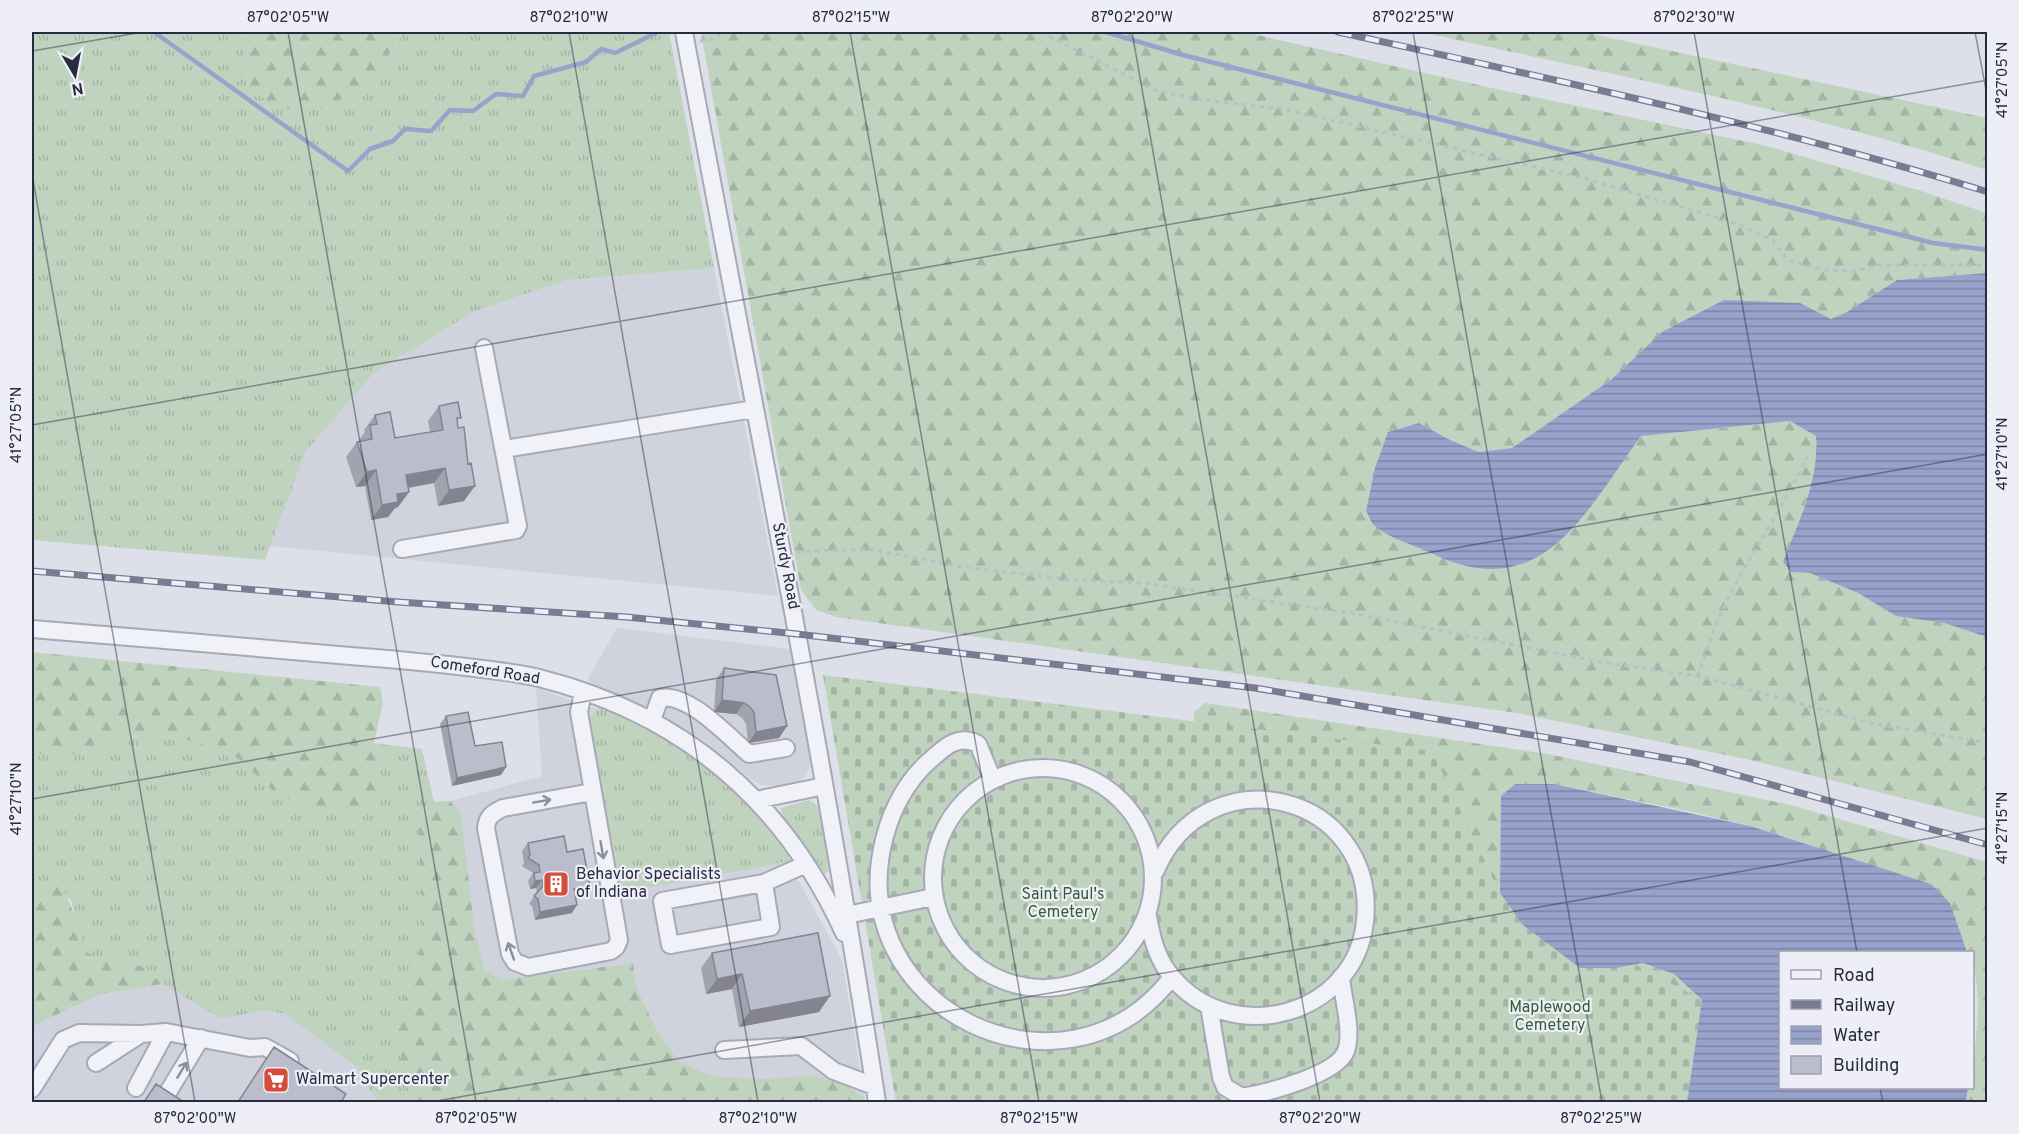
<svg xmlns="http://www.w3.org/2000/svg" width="2019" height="1134" viewBox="0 0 2019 1134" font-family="Overpass,sans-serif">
	<defs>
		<pattern id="grass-tufts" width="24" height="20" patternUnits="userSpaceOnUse" patternTransform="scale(1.5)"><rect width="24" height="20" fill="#bfd3bf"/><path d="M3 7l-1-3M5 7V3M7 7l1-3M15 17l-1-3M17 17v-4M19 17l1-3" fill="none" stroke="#a4b5a5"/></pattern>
		<pattern id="forest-firs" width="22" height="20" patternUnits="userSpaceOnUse" patternTransform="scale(1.5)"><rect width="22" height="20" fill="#bfd3bf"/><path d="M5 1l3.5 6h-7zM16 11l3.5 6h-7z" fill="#a4b5a5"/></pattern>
		<pattern id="cemetery-stones" width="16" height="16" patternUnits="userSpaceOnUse" patternTransform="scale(1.5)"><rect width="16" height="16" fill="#bfd3bf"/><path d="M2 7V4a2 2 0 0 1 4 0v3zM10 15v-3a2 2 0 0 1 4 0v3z" fill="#a4b5a5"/></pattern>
		<pattern id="water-rules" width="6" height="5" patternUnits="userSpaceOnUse" patternTransform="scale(1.5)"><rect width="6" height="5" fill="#97a3cb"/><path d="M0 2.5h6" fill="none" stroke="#7b85a6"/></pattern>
	</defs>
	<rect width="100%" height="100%" fill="#dee0e9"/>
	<path fill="#d0d2de" d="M714,268l64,328 -508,-50 36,-95 68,-78 99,-61 94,-32z
		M617,628l174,21 21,114 -7,13 -8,7 -16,3 -22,-1 -57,-45 -115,-60z
		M536,688l81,28 157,120 68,124 23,139 -22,-17 -34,-7 -45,4 -51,-3 -34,-14 -24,-34 -19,-42 -4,-23 -129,17 -18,-10 -11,-42 -24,-127 92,-25z
		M163,984l58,35 45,-9 19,4 73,54 19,34h-345v-76l70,-32z"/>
	<path fill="url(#grass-tufts)" d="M32,32h210l6,56 133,-20 22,-36h266l45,236 -147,12 -94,32 -99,61 -68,78 -41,109 -233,-20z
		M599,707h8l56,27 69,51 56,65 2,11 -170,32 -31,-163 1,-12z
		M153,735l46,7 40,17 34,32 107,-13 -1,-24 -5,-11 48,6 12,53h-6l-10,19 5,117 -27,90 12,74h-31l-19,-34 -73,-54 -19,-4 -45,9 -58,-35 -22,-18 -30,-4 -23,-8 -10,-23 -7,-31 -29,-20 -10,1v-127h46l39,-16z
		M809,800l10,8 10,62 -4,4 -43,-59 -1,-7z"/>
	<path fill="url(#forest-firs)" d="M242,32h161c-8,11 -14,24 -22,35 -8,12 -21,19 -32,27 -39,26 -64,21 -101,-6z
		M701,32h543l243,55 280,59 154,45 66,22v60l-90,7 -50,32 -16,8 -31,-17 -138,29 -50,47 -100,69 -33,4 -29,-12 -31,-17 -31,9 196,83 57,-79 149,-15 26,15c2,45 -17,84 -33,126l8,10 19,1 48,20 38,23 48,7 43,14v182l-241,-60 -229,-46 -681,-96 -20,-7 -15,-20z
		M1422,32h161l404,86v52c-184,-60 -376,-95 -565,-138z
		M32,652l348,35 3,15 -9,41 5,11 1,24 -4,15 -10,9 -14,7 -33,5 -46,-23 -34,-32 -40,-17 -46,-7 -36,3 -39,16h-46z
		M1205,703l343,51 243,51 196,57v240h-21l2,-14h4c1,-33 8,-66 5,-99 -1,-12 -4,-23 -5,-37h-5l-3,-11 -154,-96 -60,-19 -58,-14 -138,-28h-39l-14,12 114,172 28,-5 31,11 28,26 -15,102 -491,-354 -2,-36z
		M450,801l11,13 13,113 11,43 18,10 130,-17 3,23 19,41 24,35 34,14 51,3 45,-4 34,7 22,17 1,3h-458l-12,-74 27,-90 -5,-117 10,-19z
		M42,880l17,3c15,22 18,47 29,70l23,9 30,4 22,18 -61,10 -70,32v-145z"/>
	<path fill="url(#cemetery-stones)" d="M823,675l609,76 68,142 202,107 -15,102h-791z"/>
	<path fill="url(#water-rules)" d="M1987,273v364l-43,-14 -48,-7 -38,-23 -48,-20 -19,-1 -8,-10c16,-42 36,-81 33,-126l-26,-15 -149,15c-57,78 -100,172 -212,116 -16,-7 -40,-14 -54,-26 -4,-3 -6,-11 -9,-15l9,-43 13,-36 31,-9 31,17 29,12 33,-4 100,-69 50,-47 62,-32 76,3 31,16 16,-7 50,-32z
		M1515,784h39l196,42 181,58 19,19 17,49h-187v136h188l-2,14h-279l15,-102 -28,-26 -31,-11 -28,5h-35l-57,-43 -23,-32 1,-97z"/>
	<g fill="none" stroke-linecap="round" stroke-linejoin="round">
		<path stroke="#97a3cb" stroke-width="4.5" d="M154,32l194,139 22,-22 23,-8 12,-12 26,2 19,-21 23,1 23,-17 27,2 11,-20 52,-14 15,-13 14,4 43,-21
			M1106,32l77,23 750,188 55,7"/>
		<defs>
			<path id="minor" d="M684,32c66,356 138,712 193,1070
				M504,449l250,-40
				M402,549l114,-19 2,-4 -34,-178
				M32,629c98,8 197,16 295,25 50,4 99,8 148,14 21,3 44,5 64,10 143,36 244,121 305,255
				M583,692l-4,20 40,228 -3,7 -5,4 -83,16 -13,-5 -5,-8 -24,-126c1,-12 7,-15 17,-20l89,-16
				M652,720l8,-22c28,-6 68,38 89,56l37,-6
				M933 878a110 110 0 1 1 220 0a110 110 0 1 1-220 0Z
				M993,780l-15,-36c-21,-11 -35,5 -50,18 -21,19 -36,47 -43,74 -47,171 179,282 287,141
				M756,800l68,-14
				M764,883l7,44 -101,18 -8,-44 102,-18 42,-19
				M847,915l86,-18
				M1148,916c4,23 9,44 25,62 60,71 183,37 192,-57 13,-128 -159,-171 -210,-49
				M1209,1006l12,71 4,10 17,10c24,-4 95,-22 104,-46 7,-20 -3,-52 -5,-74
				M724,1050l77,-4 33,25 40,15
				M96,1063l45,-29 25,-2 84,16 15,-1 25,14
				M136,1088l30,-56
				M32,1089l31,-49 16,-7 62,1
				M162,1102l39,-64"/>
		</defs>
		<use href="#minor" stroke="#a7a9b7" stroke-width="20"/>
		<path stroke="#bcbec8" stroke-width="3" stroke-dasharray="4.5 4.5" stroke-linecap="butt" d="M1041,32l116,59 46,9 80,9 304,70 151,45 34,16 16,20 35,10 32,1 25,-6h108
			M700,41l10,-1 14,-8
			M797,552l72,-3 94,18 114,13 66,3 213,31 250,49 92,13 173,47 117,20
			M1698,676c11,-34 23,-67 41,-98 23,-41 48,-78 68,-121"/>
		<use href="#minor" stroke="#f1f2f7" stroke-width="16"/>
		<defs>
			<path id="rail" d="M1338,32c218,48 436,94 650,160
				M32,571l366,31 228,15 171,17 458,54 435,74 298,83"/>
		</defs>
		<use href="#rail" stroke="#777b93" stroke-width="7"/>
		<use href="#rail" stroke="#eeeff6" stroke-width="4.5" stroke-dasharray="14" stroke-linecap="butt"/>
	</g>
	<path fill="#a1a3af" d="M439,406l18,16 7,79 -26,5 -4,-23 -26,5 1,4 -11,15 -3,1 -7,9 -17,3 -6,-34 -9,1 -10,-30 11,-15h2v-2l6,-8 -1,-2 11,-15 20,23 35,-6 -2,-11z
		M724,668l63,58 -8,12 -31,5 -2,-19 -4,-6 -6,-4 -22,-2 2,-32z
		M446,716l29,30 31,21 -5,8 -49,11 -12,-62z
		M528,843l39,9 23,34 -6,8 -9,1 -3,18 -37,7 -3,-14 -3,-2 8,-12 -1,-4 -6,1 -2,-8 5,-8 -11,-7 2,-3 -2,-12z
		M712,953l107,59 -80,15 -7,-38 -26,5 -5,-26z"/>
	<path fill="#83848f" d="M445,468l-11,15 -39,7 11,-15z
		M376,470l-11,16 -9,1 11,-15z
		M475,486l-11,15 -26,5 11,-16z
		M409,492l-11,15 -3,1 -7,9 -17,3 11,-15 15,-11z
		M722,700l22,3 -8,11 -22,-2z
		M787,726l-8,12 -31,5 8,-11z
		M506,767l-5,8 -49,11 5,-8z
		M542,880l-6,8 -6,1 5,-8z
		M590,886l-6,8 -15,3 5,-8z
		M577,905l-5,8 -37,7 5,-8z
		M742,974l-10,15 -26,5 11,-15z
		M830,996l-11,16 -80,15 11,-16z"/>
	<path fill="#bbbdcc" stroke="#83848f" stroke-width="1.5" d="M458,402l3,16h-4l1,10 6,-1 4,37 3,-1 4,23 -26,4 -4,-22 -39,7 3,17 -12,2 1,8 -16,3 -6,-35 -9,2 -10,-30 15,-3 -2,-14 7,-1 -2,-9 15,-3 5,26 48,-8 -4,-24z
		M724,668l52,7 11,51 -31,6 -2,-20 -4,-5 -6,-4 -22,-3z
		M468,712l7,34 27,-4 4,25 -49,11 -11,-62z
		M564,836l3,16 16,-3 7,37 -16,3 3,16 -37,7 -2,-13 -4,-3 9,-10 -1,-6 -7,1 -1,-8 6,-1 -1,-7 -11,-7 2,-3 -2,-12z
		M818,933l12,63 -80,15 -8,-37 -25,5 -5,-26z
		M274,1047l72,47 -5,8h-103z
		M156,1084l28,18h-40z"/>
	<defs><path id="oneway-shaft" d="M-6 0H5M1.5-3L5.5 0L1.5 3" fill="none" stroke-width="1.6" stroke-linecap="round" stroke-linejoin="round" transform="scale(1.5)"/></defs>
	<g stroke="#8c8e9c">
		<use href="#oneway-shaft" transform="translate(542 801) rotate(-10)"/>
		<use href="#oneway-shaft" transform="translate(602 850) rotate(80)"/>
		<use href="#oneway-shaft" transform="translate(511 951) rotate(-109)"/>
		<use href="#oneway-shaft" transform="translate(182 1070) rotate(-59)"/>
	</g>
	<path fill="none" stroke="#272a41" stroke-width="1.5" stroke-opacity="0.45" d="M288,32l188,1070M569,32l189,1070M850,32l189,1070M1132,32l188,1070M1413,32l189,1070M1694,32l163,920M1975,32l13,68M32,51l111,-19M32,174l163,928M32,425l1956,-345M32,799l1956,-345M1880,1088l3,14M431,1102l1557,-274"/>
	<defs>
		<symbol id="building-square" viewBox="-11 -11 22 22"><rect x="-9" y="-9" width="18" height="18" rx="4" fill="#d54b3c" stroke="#eeeff6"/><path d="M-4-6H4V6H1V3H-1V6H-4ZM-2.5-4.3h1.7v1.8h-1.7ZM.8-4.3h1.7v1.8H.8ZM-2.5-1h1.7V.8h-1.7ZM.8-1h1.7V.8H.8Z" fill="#fff"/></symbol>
		<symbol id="supermarket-square" viewBox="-11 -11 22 22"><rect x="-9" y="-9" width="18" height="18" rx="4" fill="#d54b3c" stroke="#eeeff6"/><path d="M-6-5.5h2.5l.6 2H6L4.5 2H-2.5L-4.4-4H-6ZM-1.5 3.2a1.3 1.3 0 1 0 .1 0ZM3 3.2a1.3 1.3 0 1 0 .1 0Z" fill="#fff"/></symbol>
	</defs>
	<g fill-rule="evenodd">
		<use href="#building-square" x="541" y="869" width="30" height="30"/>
		<use href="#supermarket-square" x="261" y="1065" width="30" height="30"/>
	</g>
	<g text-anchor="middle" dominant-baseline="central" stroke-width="4.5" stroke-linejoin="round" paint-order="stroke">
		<g font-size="16" fill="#272a41" stroke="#eeeff6">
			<text transform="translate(785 566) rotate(79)">Sturdy Road</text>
			<text transform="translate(485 671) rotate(9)">Comeford Road</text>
		</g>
		<g font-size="16" fill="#272a41" stroke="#eeeff6" text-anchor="start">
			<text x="576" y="875">Behavior Specialists<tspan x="576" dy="18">of Indiana</tspan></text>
			<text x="296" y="1080">Walmart Supercenter</text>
		</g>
		<g font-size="16" fill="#335d36" stroke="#eeeff6">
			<text x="1063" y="895">Saint Paul's<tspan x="1063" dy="18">Cemetery</tspan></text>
			<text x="1550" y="1008">Maplewood<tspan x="1550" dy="18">Cemetery</tspan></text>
		</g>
	</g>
	<rect width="2019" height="1134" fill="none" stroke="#eeeff6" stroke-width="66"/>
	<rect x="1779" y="951" width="195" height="138" fill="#eeeff6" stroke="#9ea0ae" stroke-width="1.5"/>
	<rect x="1791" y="970" width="30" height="9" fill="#f1f2f7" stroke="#9ea0ae" stroke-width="1.5"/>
	<text x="1833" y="981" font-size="18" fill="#272a41">Road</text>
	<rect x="1791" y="1000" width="30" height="9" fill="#777b93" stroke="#9ea0ae" stroke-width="1.5"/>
	<text x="1833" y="1011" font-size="18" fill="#272a41">Railway</text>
	<rect x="1791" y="1026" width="30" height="18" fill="url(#water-rules)" stroke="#9ea0ae" stroke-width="1.5"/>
	<text x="1833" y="1041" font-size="18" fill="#272a41">Water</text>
	<rect x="1791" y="1056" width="30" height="18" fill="#bbbdcc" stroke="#9ea0ae" stroke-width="1.5"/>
	<text x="1833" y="1071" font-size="18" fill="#272a41">Building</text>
	<g transform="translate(75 75) rotate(170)" stroke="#eeeff6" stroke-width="4.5" paint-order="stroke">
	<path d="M0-4.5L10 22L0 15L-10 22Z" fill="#272a41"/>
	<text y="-9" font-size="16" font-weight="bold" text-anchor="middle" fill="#272a41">N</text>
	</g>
	<rect x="33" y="33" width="1953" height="1068" fill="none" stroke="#272a41" stroke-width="2"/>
	<g font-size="15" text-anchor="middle" fill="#272a41">
		<text x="288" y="22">87°02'05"W</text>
		<text x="569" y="22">87°02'10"W</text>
		<text x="851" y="22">87°02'15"W</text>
		<text x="1132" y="22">87°02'20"W</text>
		<text x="1413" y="22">87°02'25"W</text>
		<text x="1694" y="22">87°02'30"W</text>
		<text transform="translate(2002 80) rotate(-90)" y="5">41°27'05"N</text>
		<text transform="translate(16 425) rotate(-90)" y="5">41°27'05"N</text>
		<text transform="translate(2002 454) rotate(-90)" y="5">41°27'10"N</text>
		<text transform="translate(16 799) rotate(-90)" y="5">41°27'10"N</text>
		<text transform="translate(2002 828) rotate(-90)" y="5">41°27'15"N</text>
		<text x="195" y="1123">87°02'00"W</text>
		<text x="476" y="1123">87°02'05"W</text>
		<text x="758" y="1123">87°02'10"W</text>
		<text x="1039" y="1123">87°02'15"W</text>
		<text x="1320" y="1123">87°02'20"W</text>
		<text x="1601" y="1123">87°02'25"W</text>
	</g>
</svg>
